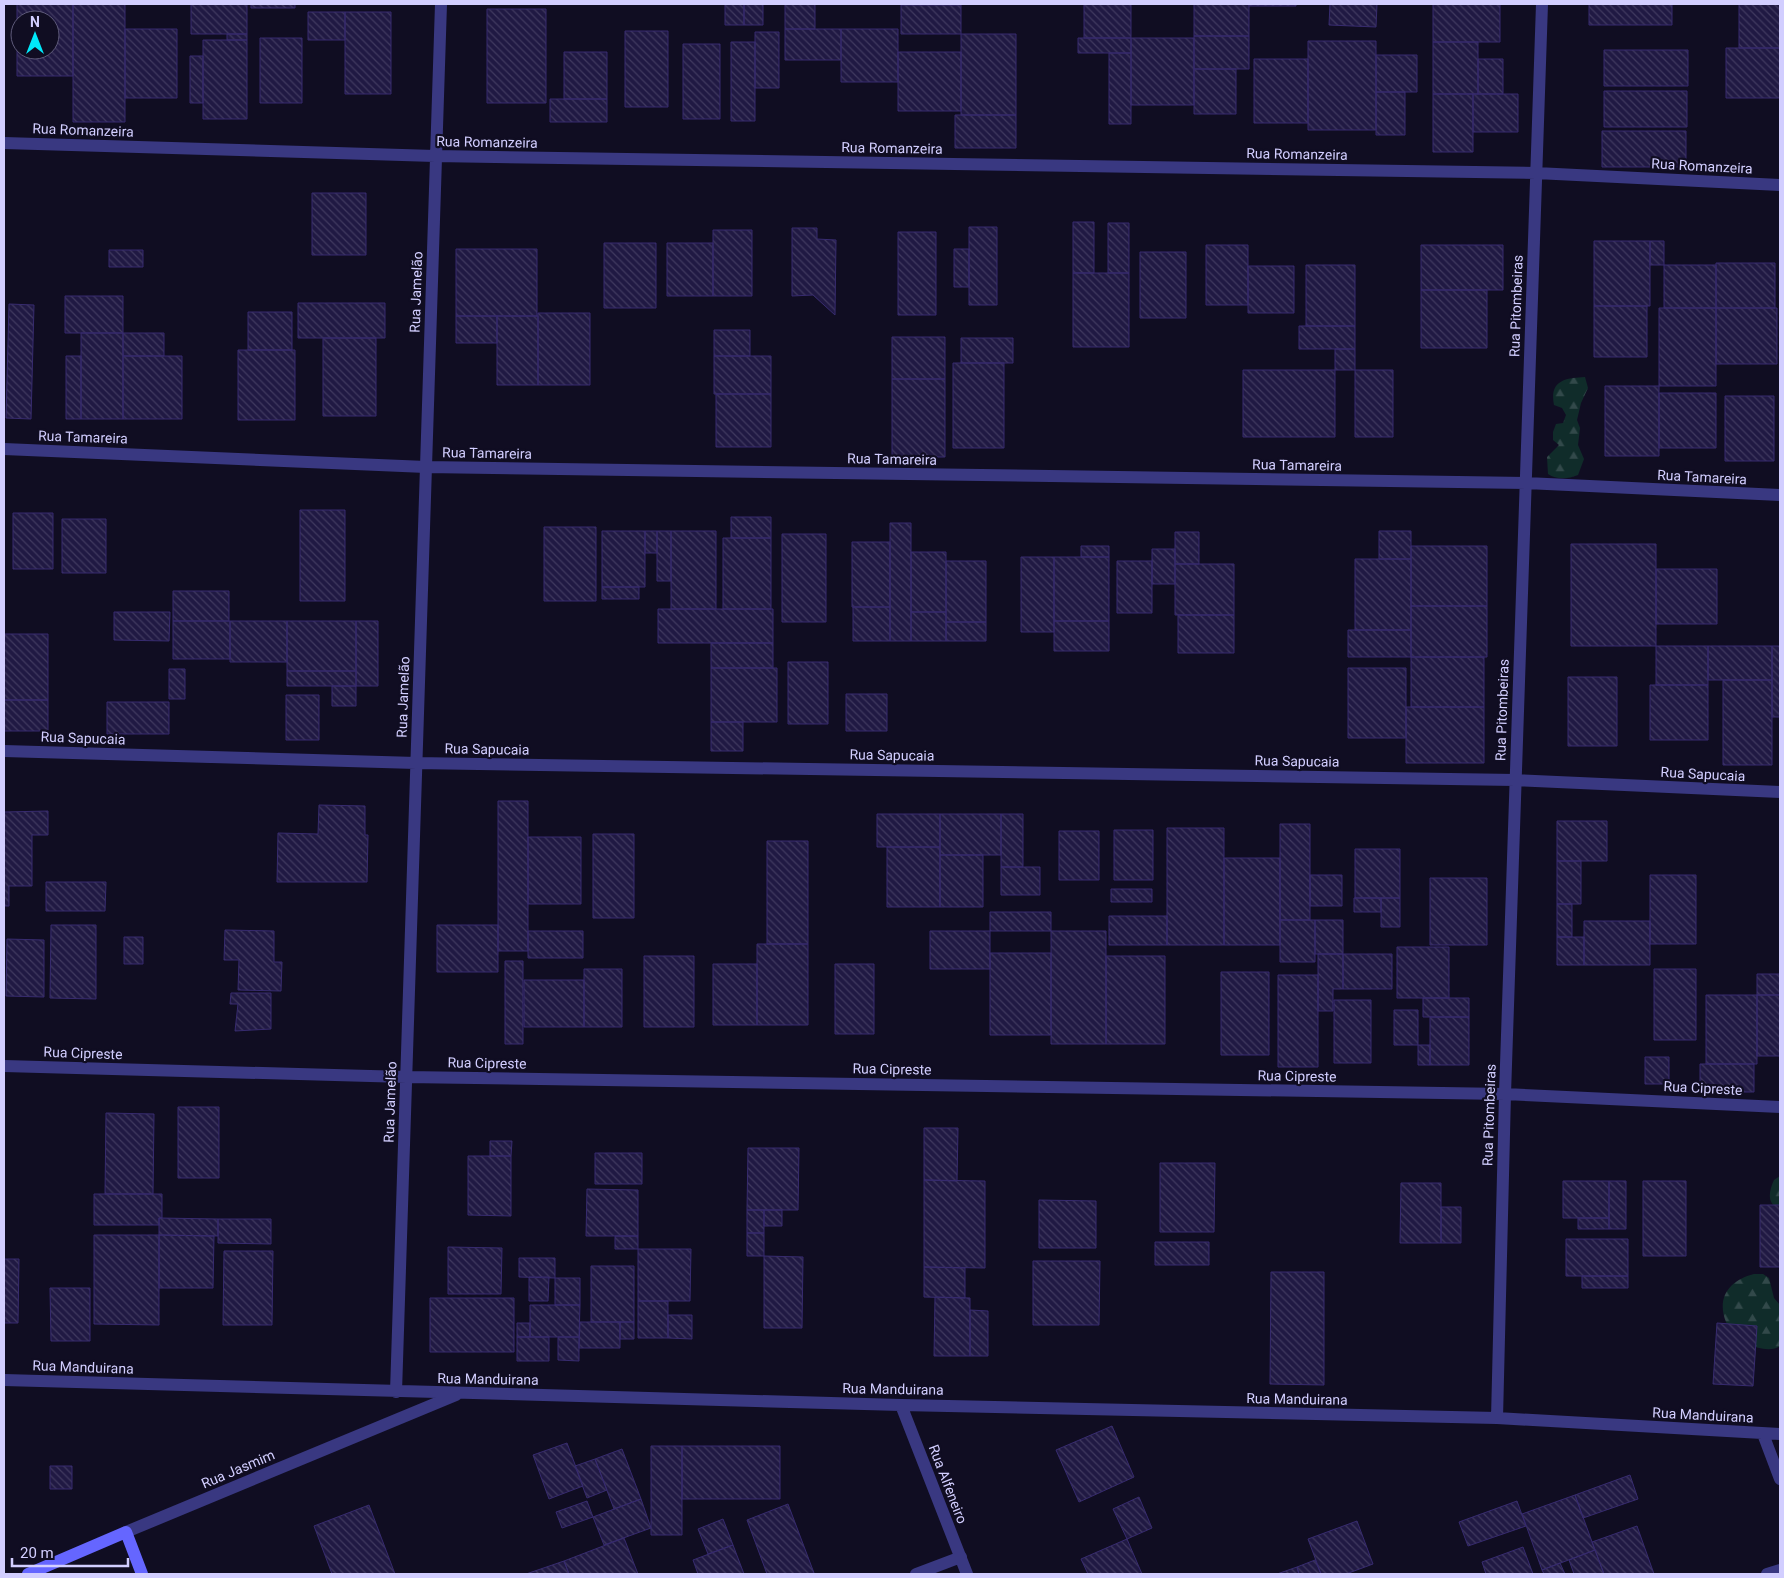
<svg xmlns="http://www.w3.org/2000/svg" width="1784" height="1578" viewBox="0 0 1784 1578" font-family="Roboto,sans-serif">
	<defs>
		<pattern id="forest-firs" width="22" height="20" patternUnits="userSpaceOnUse" patternTransform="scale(1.25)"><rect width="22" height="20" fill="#102c2a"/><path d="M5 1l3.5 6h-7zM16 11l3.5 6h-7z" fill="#32494a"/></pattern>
		<pattern id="building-back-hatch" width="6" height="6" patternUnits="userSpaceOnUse" patternTransform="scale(1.25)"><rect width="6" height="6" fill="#201943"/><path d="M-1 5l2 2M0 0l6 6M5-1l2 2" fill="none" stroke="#40395f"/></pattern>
	</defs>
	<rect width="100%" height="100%" fill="#100d22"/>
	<path fill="url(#forest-firs)" d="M1585,377l3,11 -7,15 -4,17 3,8 -2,17 6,14 -6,16c-10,4 -21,5 -30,-1l-1,-17 12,-12 -6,-5v-8l3,-8 7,-1 3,-8 -4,-7 -8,-3c-5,-25 12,-27 31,-28z
		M1780,1176v33c-14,-5 -11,-18 -6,-29z
		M1754,1274h9l6,4 5,20 6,7v41c-13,9 -39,-3 -49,-14 -2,-2 -3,-7 -5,-10 -10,-25 4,-42 28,-48z"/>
	<path fill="url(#building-back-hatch)" stroke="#372b6f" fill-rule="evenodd" d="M17,4h56v72h-56zM20,20h30v30h-30z
		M73,4h52v118h-52z
		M191,4h56v30h-56z
		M251,4h44v4h-44z
		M725,4h19v21h-19z
		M744,4h19v21h-19z
		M785,4h30v25h-30z
		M1084,4h47v34h-47z
		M1194,4h55v32h-55z
		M1249,4h47v2h-47z
		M1330,4h47l-1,23 -47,-2z
		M1433,4h67v38h-67z
		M1589,4h83v21h-83z
		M1739,4h41v44h-41z
		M901,5h60v29h-60z
		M487,9h59v94h-59z
		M308,12h37v28h-37z
		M345,12h46v82h-46z
		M125,29h52v69h-52z
		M785,29h56v31h-56z
		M841,29h57v53h-57z
		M625,31h43v76h-43z
		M755,32h24v56h-24z
		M227,34h20v6h-20z
		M961,34h55v81h-55z
		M1194,36h55v33h-55z
		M260,38h42v65h-42z
		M1078,38h53v15h-53z
		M1131,38h63v67h-63z
		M203,40h44v79h-44z
		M1308,41h68v89h-68z
		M731,42h24v79h-24z
		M1433,42h45v52h-45z
		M683,44h37v75h-37z
		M1726,48h54v50h-54z
		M1604,50h84v36h-84z
		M564,52h43v47h-43z
		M898,52h63v59h-63z
		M1109,53h22v71h-22z
		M1376,55h41v37h-41z
		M190,56h13v47h-13z
		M1254,59h54v64h-54z
		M1478,59h25v35h-25z
		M1194,69h42v45h-42z
		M1604,91h83v36h-83z
		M1376,92h29v43h-29z
		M1433,94h40v58h-40z
		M1473,94h45v38h-45z
		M550,99h57v23h-57z
		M955,115h61v33h-61z
		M1602,131h84v36h-84z
		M312,193h54v62h-54z
		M1073,222h21v51h-21z
		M1108,223h21v50h-21z
		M969,227h28v78h-28z
		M792,228h25v11l19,1 -1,75 -22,-20 -21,1z
		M713,230h39v66h-39z
		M898,232h38v83h-38z
		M1594,241h56v65h-56z
		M1650,241h14v24h-14z
		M604,243h52v65h-52z
		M667,243h46v53h-46z
		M1206,245h42v60h-42z
		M1421,245h82v45h-82z
		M456,249h81v67h-81z
		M954,249h15v38h-15z
		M109,250h34v17h-34z
		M1140,252h46v66h-46z
		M1716,263h59v45h-59z
		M1306,265h49v61h-49z
		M1664,265h52v43h-52z
		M1248,266h46v47h-46z
		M1073,273h56v74h-56z
		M1421,290h66v58h-66z
		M65,296h58v37h-58z
		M298,303h87v35h-87z
		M9,304l25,1 -3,114 -25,-1z
		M1594,306h53v51h-53z
		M1659,308h57v78h-57z
		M1716,308h61v56h-61z
		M248,312h44v38h-44z
		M538,313h52v72h-52z
		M456,316h41v27h-41z
		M497,316h41v69h-41z
		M1299,326h56v23h-56z
		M714,330h36v26h-36z
		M81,333h42v86h-42z
		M123,333h41v23h-41z
		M892,337h53v42h-53z
		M323,338h53v78h-53z
		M961,338h52v25h-52z
		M1335,349h20v21h-20z
		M238,350h57v70h-57z
		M66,356h15v63h-15z
		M123,356h59v63h-59z
		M714,356h57v38h-57z
		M953,363h51v85h-51z
		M1243,370h92v67h-92z
		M1355,370h38v67h-38z
		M892,379h53v78h-53z
		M1605,386h54v70h-54z
		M1659,393h57v55h-57z
		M716,394h55v53h-55z
		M1725,396h49v65h-49z
		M300,510h45v91h-45z
		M13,513h40v56h-40z
		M731,517h40v21h-40z
		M62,519h44v54h-44z
		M890,523h21v118h-21z
		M544,527h52v74h-52z
		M602,531h43v56h-43z
		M645,531h12v22h-12z
		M657,531h14v50h-14z
		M671,531h45v78h-45z
		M1379,531h32v28h-32z
		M1175,532h24v32h-24z
		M782,534h44v88h-44z
		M723,538h48v71h-48z
		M852,542h38v65h-38z
		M1571,544h85v102h-85z
		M1081,546h28v11h-28z
		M1411,546h76v60h-76z
		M1152,549h23v35h-23z
		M911,552h35v60h-35z
		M1021,557h33v75h-33z
		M1054,557h55v64h-55z
		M1355,559h56v71h-56z
		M946,561h40v61h-40z
		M1117,561h35v52h-35z
		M1175,564h59v51h-59z
		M1656,569h61v55h-61z
		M602,587h37v12h-37z
		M173,591h56v30h-56z
		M1411,606h76v51h-76z
		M853,607h37v34h-37z
		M658,609h115v34h-115z
		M114,612h56l-1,29 -55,-1z
		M911,612h35v29h-35z
		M1178,615h56v38h-56z
		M173,621h57v38h-57z
		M230,621h57v41h-57z
		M287,621h69v50h-69z
		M356,621h22v65h-22z
		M1054,621h55v30h-55z
		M946,622h40v19h-40z
		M1348,630h63v27h-63z
		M4,634h44v66h-44z
		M711,643h62v25h-62z
		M1656,646h52v39h-52z
		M1708,646h64v34h-64z
		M1772,646h8v71h-8z
		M1411,657h73v50h-73z
		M788,662h40v62h-40z
		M711,668h66v54h-66z
		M1348,668h58v70h-58z
		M169,669h16v30h-16z
		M287,671h69v15h-69z
		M1568,677h49v69h-49z
		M1723,680h49v85h-49z
		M1650,685h58v55h-58z
		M332,686h24v20h-24z
		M846,694h41v37h-41z
		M286,695h33v45h-33z
		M4,700h44v31h-44z
		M107,702h62v32h-62z
		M1406,707h78v56h-78z
		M711,722h32v29h-32z
		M498,801h30v150h-30z
		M319,805l46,1v29h3l-1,47h-90l1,-49 40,1z
		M48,811v24h-16v51h-23v20h-5v-94z
		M877,814h63v33h-63z
		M940,814h61v41h-61z
		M1001,814h22v53h-22z
		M1557,821h50v40h-50z
		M1280,824h30v96h-30z
		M1167,828h57v117h-57z
		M1114,830h39v50h-39z
		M1059,831h40v49h-40z
		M593,834h41v84h-41z
		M528,837h53v67h-53z
		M767,841h41v103h-41z
		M887,847h53v60h-53z
		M1355,849h45v49h-45z
		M940,855h43v52h-43z
		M1224,858h56v87h-56z
		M1557,861h24v43h-24z
		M1001,867h39v28h-39z
		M1310,875h32v31h-32z
		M1650,875h46v69h-46z
		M1430,878h57v67h-57z
		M46,882h60l-1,29h-59z
		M1111,889h41v13h-41z
		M1354,898h27v14h-27z
		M1381,898h19v29h-19z
		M1557,904h15v33h-15z
		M990,912h61v19h-61z
		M1109,916h58v29h-58z
		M1280,920h35v42h-35z
		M1315,920h28v34h-28z
		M1584,921h66v44h-66z
		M51,925h45v74l-46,-1z
		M437,925h61v47h-61z
		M225,930l49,1v31h8l-1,29 -43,-1 1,-30h-15z
		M528,931h55v27h-55z
		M930,931h60v38h-60z
		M1051,931h55v113h-55z
		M124,937h19v27h-19z
		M1557,937h27v28h-27z
		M7,939l37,1v57l-38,-1z
		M757,944h51v81h-51z
		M1397,947h52v51h-52z
		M990,953h61v82h-61z
		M1318,954h25v35h-10v22h-15z
		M1343,954h49v35h-49z
		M644,956h50v71h-50z
		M1106,956h59v88h-59z
		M505,961h18v83h-18z
		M713,964h44v61h-44z
		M835,964h39v70h-39z
		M584,969h38v58h-38z
		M1654,969h42v71h-42z
		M1221,972h48v83h-48z
		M1757,974h23v21h-23z
		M1278,975h40v92h-40z
		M524,980h60v47h-60z
		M231,993h40v36l-36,2 3,-27h-8z
		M1706,995h51v69h-51z
		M1757,995h23v61h-23z
		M1423,998h46v19h-46z
		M1334,1000h37v63h-37z
		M1394,1010h24v35h-24z
		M1430,1017h39v48h-39z
		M1418,1045h12v20h-12z
		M1645,1057h24v27h-24z
		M1700,1064h54v28h-54z
		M178,1107h41v71h-41z
		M106,1113l48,1 -1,80h-48z
		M924,1128h34l-1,53 -33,-1z
		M490,1141h22l-1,15h-21z
		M748,1148h51l-1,62h-51z
		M595,1153h47v31h-47z
		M468,1156h43v60l-43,-1z
		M1160,1163h55l-1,69h-54z
		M924,1180l61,1v87l-61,-1z
		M1563,1181h46v37h-46z
		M1609,1181h17v48h-17z
		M1643,1181h43v75h-43z
		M1401,1183h40v60h-41z
		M587,1189l51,1v46h-52z
		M94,1194h68v24h-3v7h-65z
		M1039,1200l57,1v47h-57z
		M1760,1205h20v62h-20z
		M1441,1207h20v36h-20z
		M747,1210h17v23h-17z
		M764,1210h18v16h-18z
		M159,1218l59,1v17l-59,-1z
		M1578,1218h31v11h-31z
		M218,1219h53v25l-53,-1z
		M747,1233h17v23h-17z
		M94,1235h65v90l-65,-1z
		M159,1235l55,1 -1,52h-54z
		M615,1236h23v13h-23z
		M1566,1239h62v37h-62z
		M1155,1242h54v23h-54z
		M448,1247l54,1 -1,46h-53z
		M638,1249h53l-1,52h-52z
		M224,1251h49l-1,74h-49z
		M764,1256l39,1 -1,71h-38z
		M519,1258h36v20l-36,-1z
		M4,1259h15l-1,64h-14z
		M1033,1261h67l-1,64h-66z
		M591,1266h43v56h-43z
		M924,1267l41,1v30l-41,-1z
		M1271,1272h53v113l-54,-1z
		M1582,1276h46v12h-46z
		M529,1277h20l-1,24h-19z
		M555,1278h25v27h-25z
		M50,1288h40v53h-39z
		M935,1297l35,1v58h-36z
		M430,1298h84v54h-84z
		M638,1301h30v37h-30z
		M530,1305h50l-1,32h-49z
		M970,1310l18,1v45h-18z
		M668,1315h24v24l-24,-1z
		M580,1322h40v26h-41z
		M620,1322h14v17h-14z
		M517,1323h13v14h-13z
		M1717,1323l40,3 -4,60 -40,-2z
		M517,1337h32v24h-32z
		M558,1337h21v24l-21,-1z
		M1112,1426l22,51 -55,25 -23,-52z
		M567,1443l16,43 -34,13 -16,-44z
		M651,1446h31v89h-31z
		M682,1446h98v53h-98z
		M622,1449l19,50 -27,10 -19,-50z
		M595,1459l12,31 -20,8 -12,-32z
		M50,1466h22v23h-22z
		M1630,1475l8,24 -55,19 -8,-23z
		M1575,1495l20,55 -53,20 -20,-56z
		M1139,1497l13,31 -25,11 -14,-30z
		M641,1499l10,29 -47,17 -11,-28z
		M587,1501l6,16 -31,11 -6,-16z
		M1517,1501l9,25 -58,20 -9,-24z
		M788,1504l26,69 -4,1h-43l-20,-54z
		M369,1505l26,69h-63l-18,-48z
		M723,1519l10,26 -25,9 -10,-25z
		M1357,1521l16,43 -27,10h-25l-13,-35z
		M1637,1526l17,48h-50l-12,-32z
		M624,1538l14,36h-69l-5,-13z
		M1127,1539l15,35h-54l-7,-15z
		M733,1545l11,29h-46l-5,-14z
		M1523,1547l10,27h-47l-4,-12z
		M1595,1550l9,24h-30l-5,-14z
		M1315,1560l6,14h-22l-2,-7z
		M564,1561l5,13h-43z
		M1560,1563l5,11h-21l-2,-4z
		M1297,1567l2,7h-22z"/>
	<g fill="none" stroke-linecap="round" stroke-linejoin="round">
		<path stroke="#393881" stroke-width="12" d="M4,143l431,13 1101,17 244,12
			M4,449l422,18 1100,16 254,12
			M4,751l412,12 1099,17 265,12
			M4,1066l402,11 1099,17 275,13
			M4,1380l897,25 596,13 283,16
			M396,1392l45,-1388
			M901,1405l66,169
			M1497,1418l8,-324 37,-1090
			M1763,1434l17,45
			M126,1532l330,-137
			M916,1574l45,-17
			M1767,1574l13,-4"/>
		<path stroke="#6566ff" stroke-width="12" d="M28,1574l98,-42 16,42"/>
	</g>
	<g text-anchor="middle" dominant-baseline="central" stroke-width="4.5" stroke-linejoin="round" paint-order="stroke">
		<g font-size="14" fill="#d2ceff" stroke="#100d22">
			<text transform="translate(83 130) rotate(2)">Rua Romanzeira</text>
			<text transform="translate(487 142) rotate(1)">Rua Romanzeira</text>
			<text transform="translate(892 148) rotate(1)">Rua Romanzeira</text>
			<text transform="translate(1297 154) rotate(1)">Rua Romanzeira</text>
			<text transform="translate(1702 166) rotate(3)">Rua Romanzeira</text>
			<text transform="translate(416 292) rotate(-88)">Rua Jamelão</text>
			<text transform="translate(1516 306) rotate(-88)">Rua Pitombeiras</text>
			<text transform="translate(83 437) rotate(2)">Rua Tamareira</text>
			<text transform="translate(487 453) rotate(1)">Rua Tamareira</text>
			<text transform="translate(892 459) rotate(1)">Rua Tamareira</text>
			<text transform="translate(1297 465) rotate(1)">Rua Tamareira</text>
			<text transform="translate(1702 477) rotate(3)">Rua Tamareira</text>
			<text transform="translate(403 697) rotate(-88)">Rua Jamelão</text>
			<text transform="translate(1502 710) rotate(-88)">Rua Pitombeiras</text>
			<text transform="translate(83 738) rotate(2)">Rua Sapucaia</text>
			<text transform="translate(487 749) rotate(1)">Rua Sapucaia</text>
			<text transform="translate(892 755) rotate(1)">Rua Sapucaia</text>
			<text transform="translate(1297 761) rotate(1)">Rua Sapucaia</text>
			<text transform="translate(1703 774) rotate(3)">Rua Sapucaia</text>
			<text transform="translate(83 1053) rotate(2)">Rua Cipreste</text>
			<text transform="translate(487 1063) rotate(1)">Rua Cipreste</text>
			<text transform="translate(892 1069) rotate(1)">Rua Cipreste</text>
			<text transform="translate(1297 1076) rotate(1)">Rua Cipreste</text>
			<text transform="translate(1703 1088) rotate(3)">Rua Cipreste</text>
			<text transform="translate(390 1102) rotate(-88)">Rua Jamelão</text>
			<text transform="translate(1489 1115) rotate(-88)">Rua Pitombeiras</text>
			<text transform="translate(83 1367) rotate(2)">Rua Manduirana</text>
			<text transform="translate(488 1379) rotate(1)">Rua Manduirana</text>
			<text transform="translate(893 1389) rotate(1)">Rua Manduirana</text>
			<text transform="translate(1297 1399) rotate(1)">Rua Manduirana</text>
			<text transform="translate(1703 1415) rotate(3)">Rua Manduirana</text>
			<text transform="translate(238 1469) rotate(-23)">Rua Jasmim</text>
			<text transform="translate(948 1484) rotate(69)">Rua Alfeneiro</text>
		</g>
	</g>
	<rect width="1784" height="1578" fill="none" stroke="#d2ceff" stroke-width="10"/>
	<g transform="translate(35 35)"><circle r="24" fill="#100d22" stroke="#5e5a7a"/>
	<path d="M0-4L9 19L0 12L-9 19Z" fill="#00e8f9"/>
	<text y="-8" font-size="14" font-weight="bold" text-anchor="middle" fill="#d2ceff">N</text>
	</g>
	<path d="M12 1558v8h116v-8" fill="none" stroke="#d2ceff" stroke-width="2.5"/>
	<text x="20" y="1558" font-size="15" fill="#d2ceff" stroke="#100d22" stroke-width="4" paint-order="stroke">20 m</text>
</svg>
